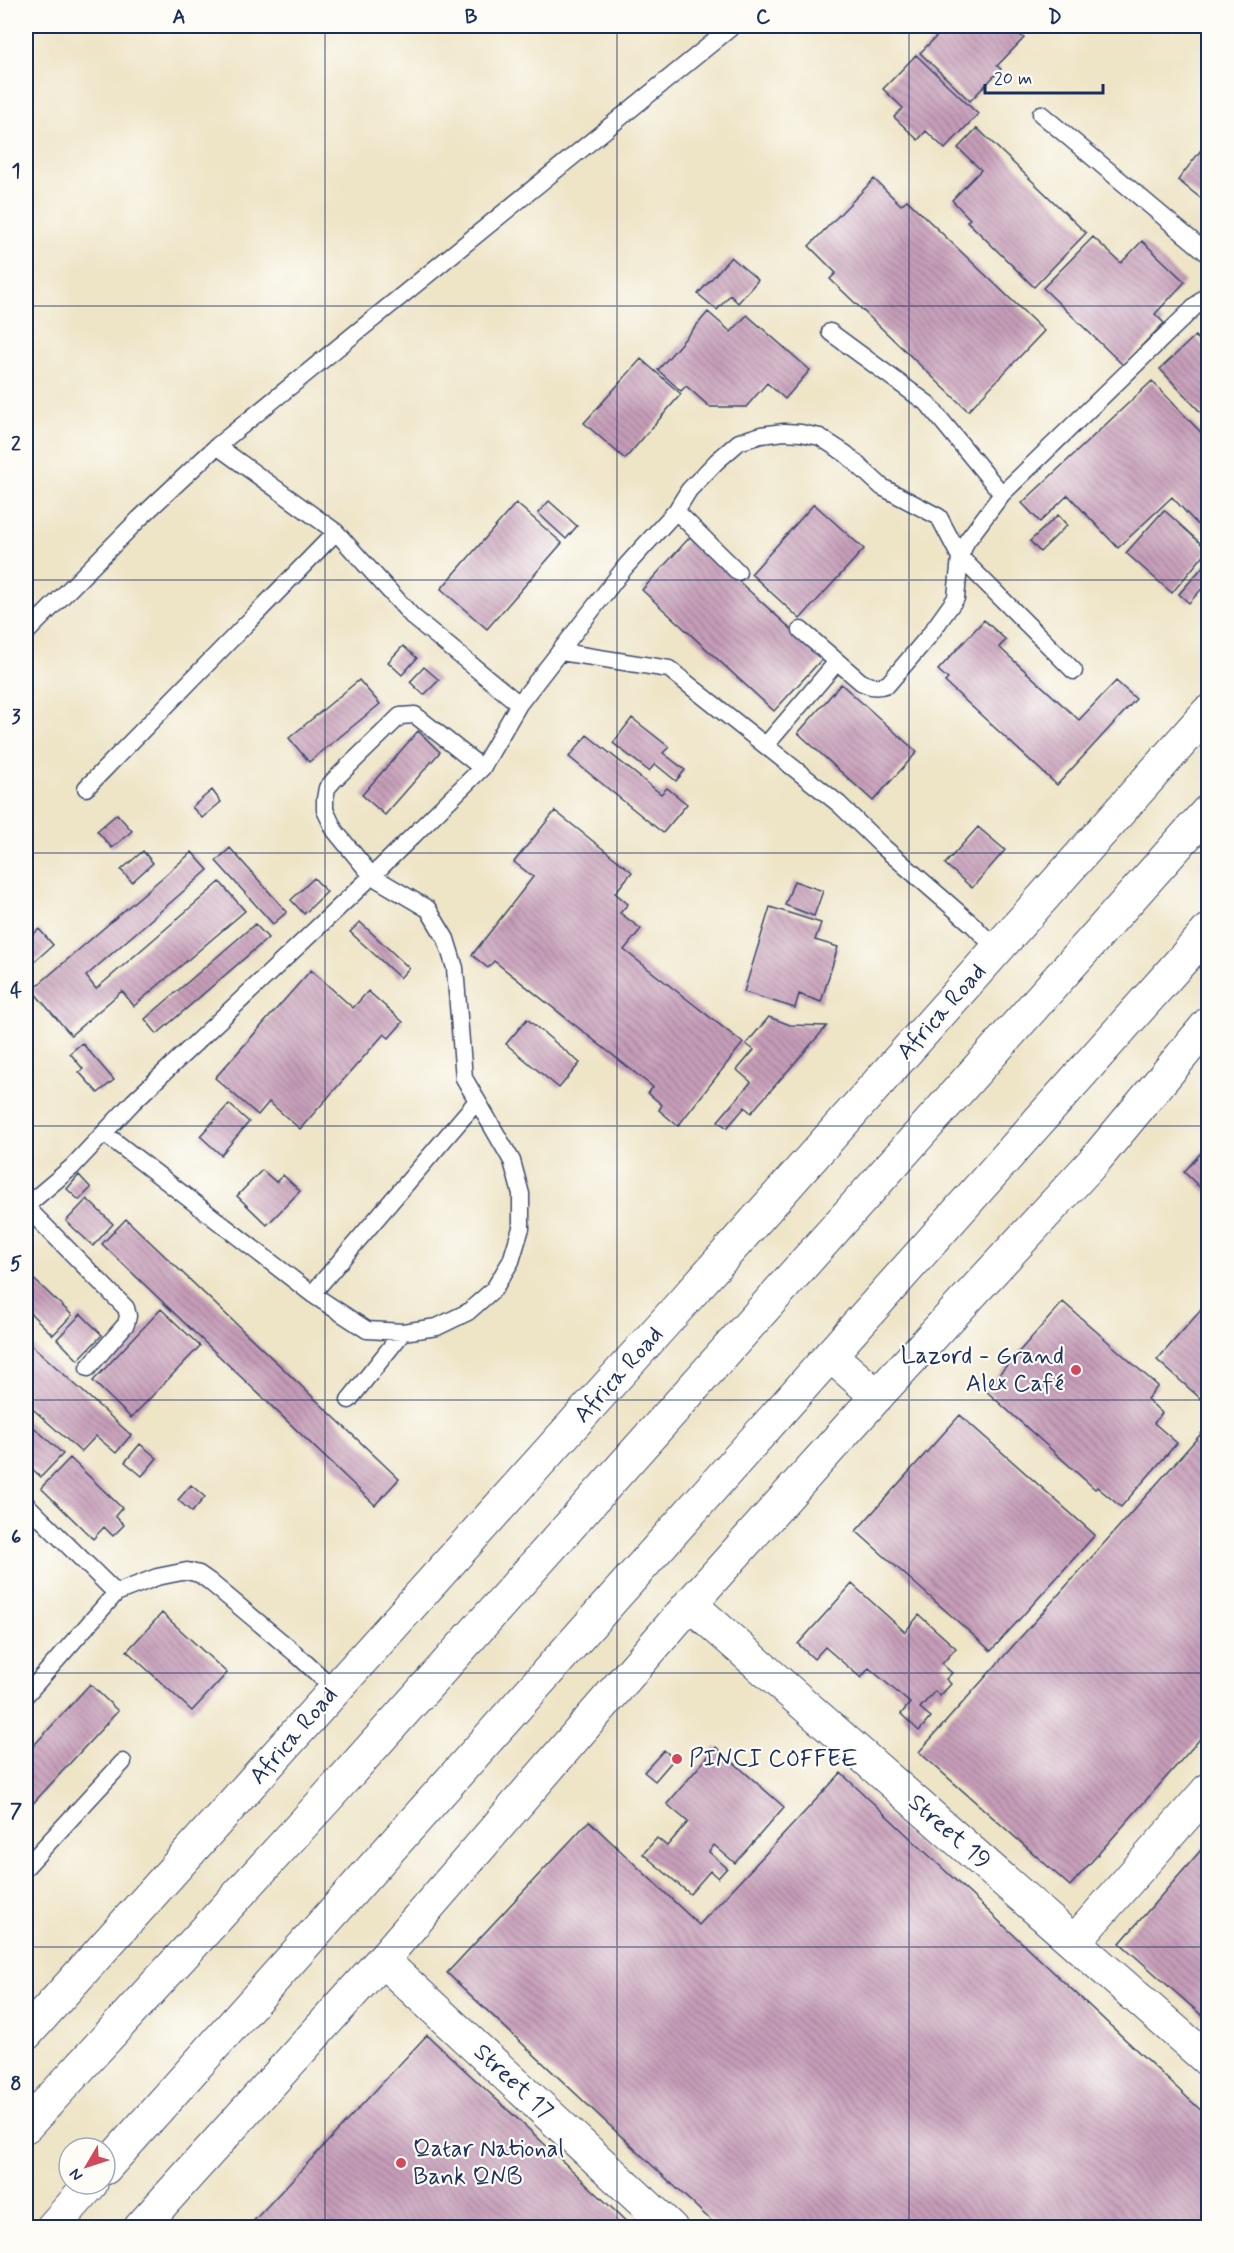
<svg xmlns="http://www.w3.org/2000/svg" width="1234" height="2253" viewBox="0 0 1234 2253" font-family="Mynerve,sans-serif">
	<defs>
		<pattern id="building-back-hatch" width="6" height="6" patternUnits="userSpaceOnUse" patternTransform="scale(1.5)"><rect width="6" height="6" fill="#c69db8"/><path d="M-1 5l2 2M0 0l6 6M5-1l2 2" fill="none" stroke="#a08099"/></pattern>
	</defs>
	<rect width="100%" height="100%" fill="#fdfcf7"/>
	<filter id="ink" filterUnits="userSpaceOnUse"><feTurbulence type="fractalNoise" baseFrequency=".0167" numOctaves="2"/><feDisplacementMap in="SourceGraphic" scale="12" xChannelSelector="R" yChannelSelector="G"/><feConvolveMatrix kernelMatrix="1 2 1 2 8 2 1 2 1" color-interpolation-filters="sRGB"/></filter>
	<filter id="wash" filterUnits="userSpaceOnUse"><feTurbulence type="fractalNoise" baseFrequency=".008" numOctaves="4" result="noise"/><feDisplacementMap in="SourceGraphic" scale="24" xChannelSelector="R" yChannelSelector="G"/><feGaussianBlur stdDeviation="1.35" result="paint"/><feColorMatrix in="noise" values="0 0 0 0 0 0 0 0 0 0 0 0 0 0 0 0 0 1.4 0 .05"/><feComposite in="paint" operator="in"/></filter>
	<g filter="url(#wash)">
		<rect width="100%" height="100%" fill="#eee4c6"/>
		<g id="blocks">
			<path fill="url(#building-back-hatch)" d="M947,26h82l-9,9 4,3 -27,28 4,3 -31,32 -50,-48z
				M916,55l62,59 -33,35 -19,-18 -8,9 -24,-23 9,-9 -20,-19z
				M977,128l109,105 -52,54 -67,-66 3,-2 -18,-19 29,-30 -23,-22z
				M1208,141v63l-30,-24z
				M874,179l27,26 6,-5 137,131 -76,80 -138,-132 6,-6 -27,-27z
				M1093,237l28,26 21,-22 43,41 -30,32 9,9 -41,42 -80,-77z
				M731,257l27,23 -20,23 -8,-8 -13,15 -19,-16z
				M708,312l23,20 16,-17 63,55 -25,29 -18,-16 -21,24h-36l-24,-21 -5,5 -23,-21z
				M1195,336l13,15v69l-48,-51z
				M641,359l40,35 -56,65 -41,-36z
				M1152,381l56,59v96l-36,-39 -54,51 -50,-53 -28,27 -18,-19z
				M549,501l28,25 -11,13 -28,-26z
				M516,503l46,40 -75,86 -46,-40z
				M814,504l50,45 -64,70 -49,-45z
				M1164,510l44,40 -36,43 -46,-40z
				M1058,515l9,10 -27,27 -10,-11z
				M690,537l133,121 -49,53 -132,-121z
				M1207,562l1,20 -19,21 -10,-9z
				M984,620l22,20 -7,7 80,73 37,-39 20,18 -79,86 -112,-103 3,-3 -10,-9z
				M403,646l14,12 -15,17 -14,-13z
				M424,667l15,13 -15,15 -14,-13z
				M359,680l21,24 -71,58 -20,-24z
				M841,684l76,68 -44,49 -75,-68z
				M632,718l37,29 -6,6 22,17 -9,11 -21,-17 -6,7 -36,-28z
				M418,731l22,21 -55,63 -23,-20z
				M587,735l74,59 6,-6 20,16 -24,29 -94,-76z
				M212,790l9,12 -19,16 -10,-11z
				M555,811l77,61 -17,21 13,11 -8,9 21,16 -17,21 119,93 -65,83 -19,-16 3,-5 -14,-12 5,-6 -159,-126 -6,7 -16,-13 61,-78 -19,-15z
				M117,814l15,17 -20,17 -15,-17z
				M978,827l27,23 -33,38 -27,-24z
				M230,848l57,64 -14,12 -57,-63z
				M143,851l10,12 -21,19 -11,-12z
				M192,852l16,18 -122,106 10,13 124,-107 25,29 -111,95 -12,-15 -51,44 -39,-45z
				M314,878l13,14 -23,22 -13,-14z
				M794,881l29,10 -9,25 -29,-11z
				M770,907l51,16 -6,17 23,7 -17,55 -22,-8 -4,14 -51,-16z
				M360,922l49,46 -9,10 -50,-46z
				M255,924l13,14 -111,96 -12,-15z
				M39,929l14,16 -18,16 -9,-12v-8z
				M311,970l42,38 15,-17 35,31 -14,16 -5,-4 -84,95 -31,-27 -11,13 -43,-37z
				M769,1017l21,8 37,1 -76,87 -6,-6 -18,21 -9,-7 33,-39 -14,-12 17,-20 -8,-6z
				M527,1019l53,44 -21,25 -53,-44z
				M82,1043l32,37 -16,13 -19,-21 4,-3 -13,-16z
				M229,1104l20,18 -28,33 -21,-19z
				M1208,1145v50l-24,-23z
				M262,1170l14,12 7,-7 17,16 -33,34 -30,-29z
				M79,1175l12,13 -12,12 -12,-11z
				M87,1199l26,25 -20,22 -27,-25z
				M126,1219l273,260 -24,26 -273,-261z
				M26,1272l46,43 -19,20 -27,-26z
				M1063,1302l95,84 -11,13 15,14 -8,10 23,20 -56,64 -24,-20 -2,2 -110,-99z
				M1208,1302v103l-51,-45z
				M161,1309l39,37 -69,72 -38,-37z
				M81,1314l21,21 -24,25 -21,-21z
				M26,1340l105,95 -15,18 -20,-17 -15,16 -55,-49z
				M960,1415l135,120 -104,116 -135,-120z
				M26,1420l37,34 -22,23 -15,-14z
				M1208,1426v304l-138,156 -151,-134z
				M140,1444l17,14 -15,18 -17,-14z
				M70,1458l52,50 -7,8 9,9 -11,11 -9,-9 -11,12 -52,-51z
				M191,1485l14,12 -13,15 -14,-12z
				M852,1584l53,48 14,-17 37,33 -14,16 10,9 -6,6 5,5 -11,12 -5,-5 -15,17 11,9 -12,14 -18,-17 9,-11 -41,-35 -8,10 -36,-31 -11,12 -16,-15z
				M162,1613l65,60 -35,38 -65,-60z
				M90,1684l28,27 -92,100v-57z
				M716,1747l68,60 -49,56 -21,-18 -5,7 18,16 -9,10 -8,-7 -20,23 -47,-40 14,-16 10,8 21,-24 -21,-18z
				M664,1750l10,9 -19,22 -11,-9z
				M841,1773l367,344v111h-489l-272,-255 142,-152 110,104z
				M1208,1842v179l-88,-78z
				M427,2035l110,102 96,91h-386z"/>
		</g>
	</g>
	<g filter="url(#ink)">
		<use href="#blocks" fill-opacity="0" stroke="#3b4a6e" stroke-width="1.5"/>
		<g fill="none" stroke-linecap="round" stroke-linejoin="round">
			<defs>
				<path id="lane" d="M1041,114l167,140
					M830,332l98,72 74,90
					M217,446l119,86 76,84 107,88
					M676,511l62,61
					M801,630l60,52c10,5 16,6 27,2l40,-47 28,-39 4,-41 6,-15 36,-48 206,-200
					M26,633l113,-114 78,-73 516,-420
					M561,652l108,17 170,135 43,42 91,79 24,25
					M766,745l70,-82
					M86,788l250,-256
					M104,1133l208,161 55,36 36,2 34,-5 31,-15 26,-23 17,-28 10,-33v-34l-9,-33 -48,-83 -9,-110 -9,-29 -18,-30 -56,-33 -37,-45 -10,-21v-11l2,-11 7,-8 66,-64 15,-1 67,53
					M26,1206l46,-39 61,-65 239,-226 110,-108 37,-64 107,-138 50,-55 13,-21 28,-29 22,-19 22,-7 23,-3 17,1 19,4 26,17 36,33 57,30 21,40 114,114
					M26,1207l100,101 2,8 -2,8 -38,44
					M312,1294l165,-193
					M349,1400l54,-68
					M26,1504l90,89
					M26,1695l90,-102 41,-16 30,-6 12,3 10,7 86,72 40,37
					M26,1867l97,-105"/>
				<path id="street" d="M690,1604l518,456
					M1074,1942l134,-152
					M382,1960l289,268"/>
				<path id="secondary" d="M26,2034c396,-438 790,-880 1182,-1322
					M140,2228l242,-268 308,-356 187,-208 218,-236 113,-136"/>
				<path id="highway" d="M830,1355l47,41
					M26,2126l299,-326 883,-989
					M105,2168c369,-411 735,-825 1103,-1237
					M52,2228l39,-44"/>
			</defs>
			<use href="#lane" stroke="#3b4a6e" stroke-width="19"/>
			<use href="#street" stroke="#3b4a6e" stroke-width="35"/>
			<use href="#secondary" stroke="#3b4a6e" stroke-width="35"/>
			<use href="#highway" stroke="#3b4a6e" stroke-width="35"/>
			<use href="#lane" stroke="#fff" stroke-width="16"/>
			<use href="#street" stroke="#fff" stroke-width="33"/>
			<use href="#secondary" stroke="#fff" stroke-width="33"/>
			<use href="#highway" stroke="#fff" stroke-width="33"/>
		</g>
	</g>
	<path fill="none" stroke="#1b2f5e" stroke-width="1.5" stroke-opacity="0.55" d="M325,26v2202M617,26v2202M909,26v2202M26,306h1182M26,580h1182M26,853h1182M26,1126h1182M26,1400h1182M26,1673h1182M26,1947h1182"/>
	<g fill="#d1495b" stroke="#fdfcf7" stroke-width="2">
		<circle cx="1076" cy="1370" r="6"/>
		<circle cx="677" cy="1759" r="6"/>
		<circle cx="401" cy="2163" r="6"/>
	</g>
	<g text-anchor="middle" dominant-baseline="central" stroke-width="4.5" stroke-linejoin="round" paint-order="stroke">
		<g font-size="24" fill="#1b2f5e" stroke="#fdfcf7">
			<text transform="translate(942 1012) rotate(-48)">Africa Road</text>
			<text transform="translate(619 1375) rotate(-48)">Africa Road</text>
			<text transform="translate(294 1736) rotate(-49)">Africa Road</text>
			<text transform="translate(949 1832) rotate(41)">Street 19</text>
			<text transform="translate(513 2082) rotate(43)">Street 17</text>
		</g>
		<g font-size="24" fill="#1b2f5e" stroke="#fdfcf7" text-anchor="start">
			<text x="1064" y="1356" text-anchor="end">Lazord - Grand<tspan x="1064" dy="28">Alex Café</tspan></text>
			<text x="689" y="1759">PINCI COFFEE</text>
			<text x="413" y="2149">Qatar National<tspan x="413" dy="28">Bank QNB</tspan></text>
		</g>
	</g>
	<rect width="1234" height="2253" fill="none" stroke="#fdfcf7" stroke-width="66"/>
	<g transform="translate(87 2166) rotate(231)"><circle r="28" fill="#fdfcf7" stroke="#a3aaba" stroke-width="1.5"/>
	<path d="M0-4.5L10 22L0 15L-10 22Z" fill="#d1495b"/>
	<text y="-9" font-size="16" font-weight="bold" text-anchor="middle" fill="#1b2f5e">N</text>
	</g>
	<path d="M985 84v9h118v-9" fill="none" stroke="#1b2f5e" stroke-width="3"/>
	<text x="994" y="84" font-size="18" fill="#1b2f5e" stroke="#fdfcf7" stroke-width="4.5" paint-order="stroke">20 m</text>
	<rect x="33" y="33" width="1168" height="2187" fill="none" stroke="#1b2f5e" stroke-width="2"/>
	<g font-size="20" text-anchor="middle" font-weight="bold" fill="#1b2f5e">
		<text x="179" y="23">A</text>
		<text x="471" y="23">B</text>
		<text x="763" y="23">C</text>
		<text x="1055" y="23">D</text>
		<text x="16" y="177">1</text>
		<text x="16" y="450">2</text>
		<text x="16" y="723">3</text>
		<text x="16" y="997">4</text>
		<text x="16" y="1270">5</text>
		<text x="16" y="1543">6</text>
		<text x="16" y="1817">7</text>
		<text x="16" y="2090">8</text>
	</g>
</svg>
